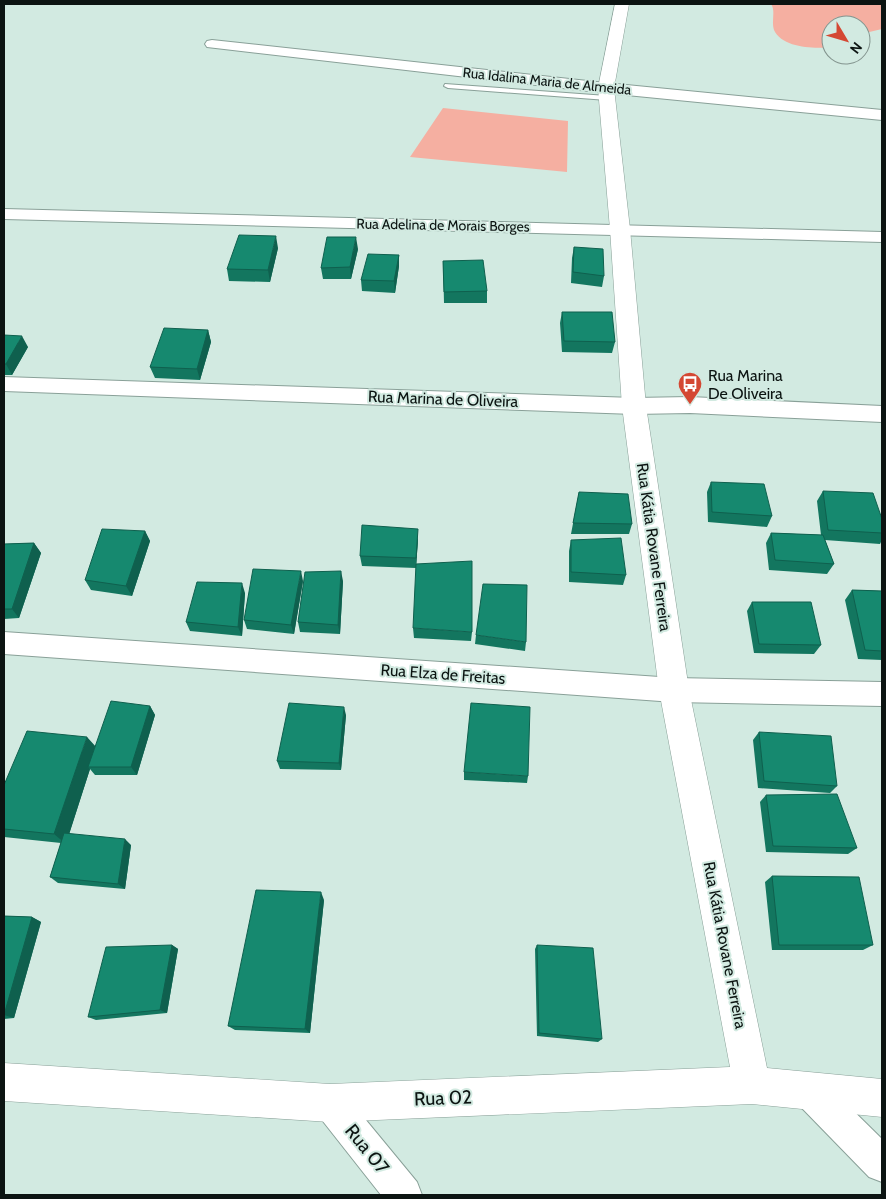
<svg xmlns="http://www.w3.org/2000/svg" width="886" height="1199" viewBox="0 0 886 1199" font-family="Cabin,sans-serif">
	<rect width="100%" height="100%" fill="#d2eae1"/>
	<path fill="#f5afa1" d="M771,4h111v25l-21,5v-9h-30v22c-16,2 -49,1 -57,-17 -3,-9 2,-19 -3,-26z
		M443,108l125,13 -1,51 -157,-15z"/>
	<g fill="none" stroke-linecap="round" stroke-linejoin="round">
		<defs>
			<path id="lane" d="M445,84l162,12 4,2 -4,2 -159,-12 -4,-2z"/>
			<path id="street" d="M212,40l394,43 276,27v10l-276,-27 -399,-46 -2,-3 2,-3z
				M4,209l878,23v10l-878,-23z
				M4,377l630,21 56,-1 192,9v16l-192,-9 -56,1 -630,-23z
				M4,632l670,46 208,4v24l-208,-4 -670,-48z
				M808,1073l12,5 62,61v43l-13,-5 -73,-75 -5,-12 5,-12z
				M330,1086l12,5 75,91 5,13h-41l-63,-80 -5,-12 5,-12z"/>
			<path id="secondary" d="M615,4h14l-15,84 16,141 16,177 43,284 78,378 115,11v38l-130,-13 -422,18 -326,-21v-38l326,21 400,-17 -71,-377 -37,-284 -12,-177 -12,-141z"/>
		</defs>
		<use href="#lane" stroke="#89a098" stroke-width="2"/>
		<use href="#street" stroke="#89a098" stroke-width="2"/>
		<use href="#secondary" stroke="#89a098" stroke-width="1"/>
		<use href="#lane" fill="#fff" fill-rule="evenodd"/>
		<use href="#street" fill="#fff" fill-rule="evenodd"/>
		<use href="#secondary" fill="#fff" fill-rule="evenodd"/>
	</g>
	<path fill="#13765f" d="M574,247l30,29 -2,11 -31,-4 1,-25z
		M278,248l-8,34 -41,-1 -2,-12z
		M358,249l-7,30h-28l-2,-11z
		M399,255v11l-4,27 -33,-2 -1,-11z
		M443,261l44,30v12h-43z
		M562,312l53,30 -3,11 -50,-1 -2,-29z
		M208,330l3,12 -11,38 -45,-2 -5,-11z
		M4,335l24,12 -16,28h-8z
		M711,482l61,34 -5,11 -59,-5 -1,-30z
		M823,491l59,28v21l-2,4 -55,-4 9,24 -7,10 -58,-4 -3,-27 5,-10 50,2 -4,-34z
		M579,492l53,32 -3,10h-58z
		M145,531l5,10 -18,55 -41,-6 -6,-10z
		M418,539l-2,29 -54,-2 -2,-10z
		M571,540l55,35 -3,10 -54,-3v-31z
		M34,543l7,10 -22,65 -15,1v-75z
		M303,581l-9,53 -47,-5 -3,-9z
		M343,581l-3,53 -40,-2 -2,-10z
		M852,590l30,1v69l-24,-1 -13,-59z
		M245,593l-3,43 -52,-5 -4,-9z
		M752,602l69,43 -7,9 -60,-1 -7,-42z
		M413,628l59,4 -1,9 -57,-3z
		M476,635l50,7 -1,9 -50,-7z
		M150,706l5,9 -18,60h-42l-5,-6 -21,65 62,11 -6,44 -67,-6 -8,-6 11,-34 -57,-6v-52l91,-39z
		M346,715l-5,55 -61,-1 -3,-8z
		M759,732l78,54 -7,7 -72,-5 -5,-48z
		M464,772l64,4 -1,7 -63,-3z
		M766,795l91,53 -9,6 -82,-2 -6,-50z
		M772,876l101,69 -10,5h-91l-7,-68z
		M324,900l-14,133 -75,-3 -7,-4z
		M4,916l28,1 9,5 -27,96 -10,1z
		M172,945l6,4 -11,64 -71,7 -8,-3z
		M537,945l65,94 -4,3 -61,-6 -2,-87z"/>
	<path fill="#0f604e" d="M276,236l2,12 -8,34 -2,-12z
		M356,237l2,12 -7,30 -1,-12z
		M399,255v11l-4,27 -1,-12z
		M208,330l3,12 -11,38 -3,-11z
		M22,336l6,11 -16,28 -6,-11z
		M418,529v10l-2,29v-10z
		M145,531l5,10 -18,55 -6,-10z
		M34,543l7,10 -22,65 -7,-9z
		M301,571l2,10 -9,53 -3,-9z
		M341,571l2,10 -3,53 -2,-9z
		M242,583l3,10 -3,43 -4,-9z
		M150,706l5,9 -18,60 -6,-8z
		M344,707l2,8 -5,55 -2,-7z
		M87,737l10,11 -9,19 2,2 -24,75 -12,-10z
		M125,839l6,6 -6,44 -7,-5z
		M321,892l3,8 -14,133 -5,-4z
		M32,917l9,5 -27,96 -10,-3z
		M172,945l6,4 -11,64 -7,-3z"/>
	<path fill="#16896f" stroke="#0f604e" d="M239,235l37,1 -8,34 -41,-1z
		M327,237h29l-6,30 -29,1z
		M574,247l29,2 1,27 -31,-4z
		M368,254l31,1 -5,26 -33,-1z
		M483,260l4,31 -43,1 -1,-31z
		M562,312h50l3,30 -51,-1z
		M164,328l44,2 -11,39 -47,-2z
		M4,335l18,1 -16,28h-2z
		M711,482l53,2 8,32 -60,-4z
		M823,491l50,2 9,26v14l-54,-3z
		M579,492l49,2 4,30 -59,-1z
		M362,525l56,4 -2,29 -56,-2z
		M102,529l43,2 -19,55 -41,-6z
		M771,533l52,2 11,29 -59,-4z
		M621,538l5,37 -55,-3v-32z
		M34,543l-22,66h-8v-65z
		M472,561v71l-59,-4 3,-64z
		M253,569l48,2 -10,54 -47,-5z
		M341,571l-3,54 -40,-3 7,-50z
		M197,582l45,1 -4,44 -52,-5z
		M483,584l44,1 -1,57 -50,-7z
		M852,590l30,1v60l-17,-1z
		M752,602h59l10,43 -62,-1z
		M111,701l39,5 -19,61h-43z
		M289,703l55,4 -5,56 -62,-2z
		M471,703l59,4 -2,69 -64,-4z
		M27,731l60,6 -33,97 -50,-5v-44z
		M759,732l72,4 6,50 -73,-5z
		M837,794l20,54 -84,-2 -7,-51z
		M64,833l61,6 -7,45 -68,-7z
		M772,876l87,1 14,68h-94z
		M256,890l65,2 -16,137 -77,-3z
		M4,916l28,1 -28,98z
		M172,945l-12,65 -72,7 18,-70z
		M537,945l56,3 9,91 -63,-6z"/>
	<defs>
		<symbol id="bus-pin" viewBox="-11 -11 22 30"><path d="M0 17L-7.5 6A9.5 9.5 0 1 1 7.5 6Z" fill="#d44833" stroke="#d2eae1"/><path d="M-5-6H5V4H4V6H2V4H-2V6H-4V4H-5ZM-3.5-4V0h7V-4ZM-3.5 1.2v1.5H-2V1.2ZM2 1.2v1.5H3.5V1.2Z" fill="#fff"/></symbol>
	</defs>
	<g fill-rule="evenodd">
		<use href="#bus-pin" x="676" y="370" width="28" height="38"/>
	</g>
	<g text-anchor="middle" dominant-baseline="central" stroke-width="4" stroke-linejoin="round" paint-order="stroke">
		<g font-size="14" fill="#0c1412" stroke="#d2eae1">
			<text transform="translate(547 81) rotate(6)">Rua Idalina Maria de Almeida</text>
			<text transform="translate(443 225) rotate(1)">Rua Adelina de Morais Borges</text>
		</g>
		<g font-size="16" fill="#0c1412" stroke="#d2eae1" text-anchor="start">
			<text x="708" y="375">Rua Marina<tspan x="708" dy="18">De Oliveira</tspan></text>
		</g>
		<g font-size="16" fill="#0c1412" stroke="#d2eae1">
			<text transform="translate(443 399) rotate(2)">Rua Marina de Oliveira</text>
			<text transform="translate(654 547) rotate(82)">Rua Kátia Rovane Ferreira</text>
			<text transform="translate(443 674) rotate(4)">Rua Elza de Freitas</text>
			<text transform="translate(725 945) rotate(79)">Rua Kátia Rovane Ferreira</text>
		</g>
		<g font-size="19" fill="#0c1412" stroke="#d2eae1">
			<text transform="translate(443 1098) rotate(-2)">Rua 02</text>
			<text transform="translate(367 1149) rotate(51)">Rua 07</text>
		</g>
	</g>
	<rect width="886" height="1199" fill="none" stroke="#0c1412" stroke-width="10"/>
	<g transform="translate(846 40) rotate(128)"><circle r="24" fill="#d2eae1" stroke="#83948e"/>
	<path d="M0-4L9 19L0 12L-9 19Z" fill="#d44833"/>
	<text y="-8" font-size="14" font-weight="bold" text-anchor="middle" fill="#0c1412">N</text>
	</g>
</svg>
